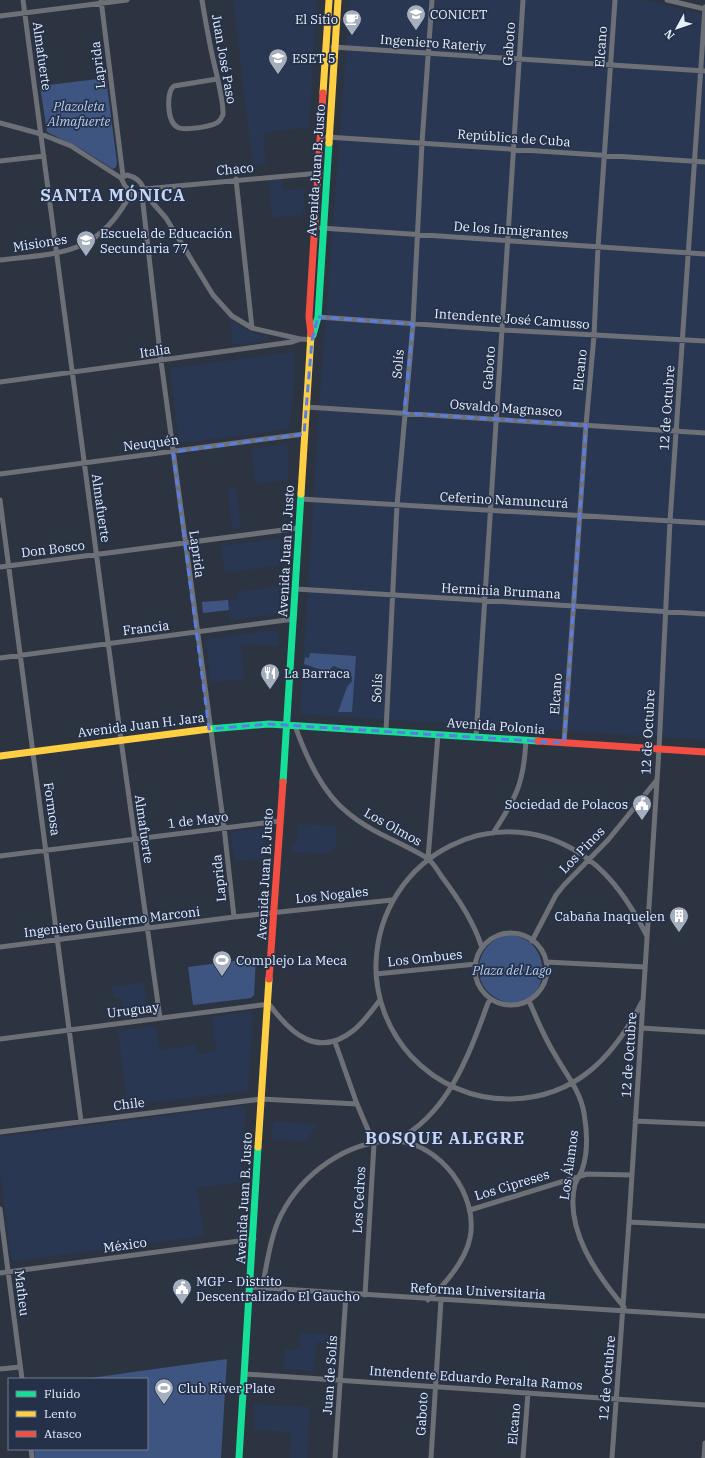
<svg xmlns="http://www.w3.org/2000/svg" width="705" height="1458" viewBox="0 0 705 1458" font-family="'IBM Plex Serif',serif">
	<rect width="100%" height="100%" fill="#2d3441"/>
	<path fill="#2a3752" d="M233,0h84l-8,127 -46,6 3,31 -13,2z
		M350,0h293l62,14v726l-405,-26 20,-317z
		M282,178l1,12 22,-2 -2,27 -31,3 -3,-39z
		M230,319l18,12 20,6v3l-35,5z
		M293,352l2,3 -2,41 -4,31 -2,2 -105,14 -3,-3 -9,-68 2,-4z
		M286,444l3,3 -1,33 -32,4 -5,-35z
		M228,488h8l5,40 -9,1z
		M279,538l1,1v26l-55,8 -4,-27z
		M279,586l-1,28 -48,6 -2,-20 10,-2 -1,-6z
		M275,630l3,2v14l-37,-2 3,35 -33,3 -5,-40 3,-3z
		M298,824l39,2 -1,19 -3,5 -3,4 -38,-2 1,-8h4z
		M262,828l4,3 -2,28 -29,2 -4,-26 3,-3z
		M144,982l4,29 -25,3 -2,-17 -7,1 -2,-11z
		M250,1012l3,3 -5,76 -121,14 -9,-74 35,-5 3,2 3,22 37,-5 1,9 19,-3 -4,-34z
		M240,1106l4,2 2,3 -6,71 -43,6 7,48 -189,25 -4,-2 -11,-90v-32z
		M273,1122h10l34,3 -12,17 -33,-3z
		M300,1333l37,2 -1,8 -20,-1 -2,29 -30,-2 1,-20 14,1z
		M254,1404l56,3 -3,51h-17l1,-26 -37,-2z"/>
	<path fill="#3e5582" d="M106,78l11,85 -1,4 -3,2 -32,-20 -34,-17 -7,-46z
		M228,600l1,10 -26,3 -1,-11z
		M310,653l46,3 -4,56h-14l9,-25 5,-6 -1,-9 -18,-6 -5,6 -24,-8 1,-7 4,1z
		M508,934c55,6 38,87 -8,66 -9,-4 -16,-11 -19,-19 -7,-23 6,-41 27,-47z
		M256,958l-2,37 -3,3 -58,7 -5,-38z
		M227,1359l-6,99h-186l-1,-9h113v-70h-64z"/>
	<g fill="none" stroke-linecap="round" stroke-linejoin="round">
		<path stroke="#6d7076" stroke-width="5" d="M23,0l98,740 39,278
			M101,0l22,176
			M202,0c3,18 6,36 10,54 3,15 12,47 11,61 -1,0 -2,5 -3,5 -4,7 -37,11 -43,7 -10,-6 -11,-35 -3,-41l43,-7
			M667,0l38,9
			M0,16l127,-16
			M333,47l372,24
			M0,123l41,11 30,12 50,32
			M327,137l378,25
			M0,161l44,-5
			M127,175c9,2 14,6 17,14l-2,6h-8l-9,-9 -4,-8z
			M236,179l16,149
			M144,189l176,-16
			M144,193l22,25 47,77 19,21 20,12 48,11
			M142,195l19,166 63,466 10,90
			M321,228l384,26
			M0,260c61,-7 99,-5 131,-67
			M318,317l185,13 202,11
			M0,382l292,-40 9,-3 11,1
			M306,407l399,26
			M0,474l304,-40
			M301,499l404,24
			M0,500l81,621
			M0,567l299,-39
			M296,589l409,25
			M0,658l294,-39
			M295,726c11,30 27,67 53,87 24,20 53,29 79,45 6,4 11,13 15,19 16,21 31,43 39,68
			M386,731l11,-226 16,-181 9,-181 10,-143
			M476,737l47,-737
			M564,743l22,-318 8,-89 4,-89 17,-247
			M493,833c23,-35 31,-50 33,-93
			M0,856l280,-35
			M428,859l10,-125
			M475 969a36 36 0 1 1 72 0a36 36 0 1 1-72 0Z
			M532,941l24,-46 8,-10 44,-45 48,-59
			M0,947l234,-30 158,-17
			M546,962l99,5
			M376,974l100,-10
			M529,1001c8,18 15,36 25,52 11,20 26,37 30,60 3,17 4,40 -2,57 -2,5 -5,9 -7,14 -11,45 22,91 49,123
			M642,1002c-28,54 -65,95 -130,97 -39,1 -75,-15 -101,-43 -23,-25 -36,-59 -35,-93 4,-108 124,-170 212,-104 26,19 44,48 59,77
			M641,1028l64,4
			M0,1039l269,-35c22,30 49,55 85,26 10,-8 18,-20 26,-30
			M335,1042l22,62 17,40 -9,151
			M635,1121l70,3
			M0,1132l261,-33 96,5
			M395,1141c53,-26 74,-86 93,-138l3,-4
			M0,1209l22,170
			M470,1210l117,-36 45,1
			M629,1222l76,4
			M0,1273l254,-34
			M250,1287l455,29
			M262,1288c5,-23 8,-51 19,-73 21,-41 66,-75 114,-74 44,1 84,54 75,97 -5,24 -24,45 -42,62
			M0,1369l20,-2
			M245,1374l460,31
			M31,1449l1,9
			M335,1458l11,-164
			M431,1458l10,-158
			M523,1458l5,-65
			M612,1458l17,-236 30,-473 11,-228 35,-514
			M704,1458l1,-15"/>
		<path stroke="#16e098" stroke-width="7" d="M313,335l5,-18 11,-174
			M209,729l60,-5 269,17
			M283,782l18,-288
			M239,1458l19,-311"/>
		<path stroke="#ffcf43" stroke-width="7" d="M323,93l6,-93
			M329,143l9,-143
			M301,494l10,-160
			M0,756l209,-27
			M258,1147l11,-168"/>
		<path stroke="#f24e42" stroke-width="7" d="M311,334l-2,-17 14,-224
			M538,741l167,11
			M269,979l14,-197"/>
	</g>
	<path fill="none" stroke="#597ee3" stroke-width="3" stroke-dasharray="8 5" stroke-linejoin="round" d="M318,317l95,7 -9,89 182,12 -22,318 -295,-19 -60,5 -36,-277 131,-18 8,-94z"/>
	<defs>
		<symbol id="university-pin" viewBox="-11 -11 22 30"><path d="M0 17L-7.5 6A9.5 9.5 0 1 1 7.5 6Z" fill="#a5aebc" stroke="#253149"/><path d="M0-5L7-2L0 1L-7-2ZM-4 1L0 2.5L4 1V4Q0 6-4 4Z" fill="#fff"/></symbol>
		<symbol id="cafe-pin" viewBox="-11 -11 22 30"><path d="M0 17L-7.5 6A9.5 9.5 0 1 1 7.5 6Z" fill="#a5aebc" stroke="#253149"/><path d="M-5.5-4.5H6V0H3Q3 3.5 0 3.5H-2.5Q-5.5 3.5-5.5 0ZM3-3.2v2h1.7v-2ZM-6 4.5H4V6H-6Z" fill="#fff"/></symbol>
		<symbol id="school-pin" viewBox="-11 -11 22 30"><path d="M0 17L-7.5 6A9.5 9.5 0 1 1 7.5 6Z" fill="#a5aebc" stroke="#253149"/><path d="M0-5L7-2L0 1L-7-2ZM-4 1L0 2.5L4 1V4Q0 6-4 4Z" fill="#fff"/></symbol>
		<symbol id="restaurant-pin" viewBox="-11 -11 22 30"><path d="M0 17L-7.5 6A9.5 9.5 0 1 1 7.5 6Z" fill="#a5aebc" stroke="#253149"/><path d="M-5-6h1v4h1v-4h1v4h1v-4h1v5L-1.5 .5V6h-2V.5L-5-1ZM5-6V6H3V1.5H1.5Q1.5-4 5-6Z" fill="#fff"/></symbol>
		<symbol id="civic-pin" viewBox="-11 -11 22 30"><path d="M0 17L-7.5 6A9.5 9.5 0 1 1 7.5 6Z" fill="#a5aebc" stroke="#253149"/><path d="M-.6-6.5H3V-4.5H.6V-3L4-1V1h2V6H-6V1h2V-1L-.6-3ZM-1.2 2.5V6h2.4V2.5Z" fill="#fff"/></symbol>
		<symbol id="building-pin" viewBox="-11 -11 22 30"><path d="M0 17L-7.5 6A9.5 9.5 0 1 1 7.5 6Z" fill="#a5aebc" stroke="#253149"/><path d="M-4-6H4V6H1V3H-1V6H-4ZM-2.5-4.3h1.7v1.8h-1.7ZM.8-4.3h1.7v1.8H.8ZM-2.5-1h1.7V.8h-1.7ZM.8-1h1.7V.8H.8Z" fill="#fff"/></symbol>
		<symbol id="stadium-pin" viewBox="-11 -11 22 30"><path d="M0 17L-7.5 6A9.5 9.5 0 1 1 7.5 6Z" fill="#a5aebc" stroke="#253149"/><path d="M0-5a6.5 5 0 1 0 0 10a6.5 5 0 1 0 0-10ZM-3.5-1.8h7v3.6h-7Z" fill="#fff"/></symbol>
	</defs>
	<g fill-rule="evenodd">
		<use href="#university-pin" x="405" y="3" width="22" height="30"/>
		<use href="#cafe-pin" x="341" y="8" width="22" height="30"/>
		<use href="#school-pin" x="267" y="47" width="22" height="30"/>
		<use href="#school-pin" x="75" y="229" width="22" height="30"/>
		<use href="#restaurant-pin" x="259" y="662" width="22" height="30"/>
		<use href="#civic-pin" x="631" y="793" width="22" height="30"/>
		<use href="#building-pin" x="668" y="905" width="22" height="30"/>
		<use href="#stadium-pin" x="211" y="949" width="22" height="30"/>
		<use href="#civic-pin" x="171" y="1277" width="22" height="30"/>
		<use href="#stadium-pin" x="153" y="1377" width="22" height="30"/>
	</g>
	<g text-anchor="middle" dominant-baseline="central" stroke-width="3.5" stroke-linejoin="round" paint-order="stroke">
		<g font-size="13" fill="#e6effe" stroke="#253149" text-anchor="start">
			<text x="430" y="14">CONICET</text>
			<text x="338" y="19" text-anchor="end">El Sitio</text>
			<text x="292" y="58">ESET 5</text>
			<text x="100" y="233">Escuela de Educación<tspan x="100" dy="15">Secundaria 77</tspan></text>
			<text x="284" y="673">La Barraca</text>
			<text x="628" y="804" text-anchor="end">Sociedad de Polacos</text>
			<text x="665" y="916" text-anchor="end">Cabaña Inaquelen</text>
			<text x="236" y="960">Complejo La Meca</text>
			<text x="196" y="1281">MGP - Distrito<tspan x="196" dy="15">Descentralizado El Gaucho</tspan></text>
			<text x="178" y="1388">Club River Plate</text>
		</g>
		<g font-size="13" fill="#e6effe" stroke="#253149">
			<text transform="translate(433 43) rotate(4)">Ingeniero Rateriy</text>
			<text transform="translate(509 44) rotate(-86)">Gaboto</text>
			<text transform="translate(601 47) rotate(-86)">Elcano</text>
			<text transform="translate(42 56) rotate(82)">Almafuerte</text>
			<text transform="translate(224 59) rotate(80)">Juan José Paso</text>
			<text transform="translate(98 65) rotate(-97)">Laprida</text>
			<text transform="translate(514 138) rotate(4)">República de Cuba</text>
			<text transform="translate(235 169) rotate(-5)">Chaco</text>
			<text transform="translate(316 170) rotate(-86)">Avenida Juan B. Justo</text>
			<text transform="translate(511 230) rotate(4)">De los Inmigrantes</text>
			<text transform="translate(40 243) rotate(-9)">Misiones</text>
			<text transform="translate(512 319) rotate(4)">Intendente José Camusso</text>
			<text transform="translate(155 351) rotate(-8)">Italia</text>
			<text transform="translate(398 364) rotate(-85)">Solís</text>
			<text transform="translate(489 368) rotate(-86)">Gaboto</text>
			<text transform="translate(580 370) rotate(-84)">Elcano</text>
			<text transform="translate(506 408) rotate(4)">Osvaldo Magnasco</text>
			<text transform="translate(667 408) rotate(-86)">12 de Octubre</text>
			<text transform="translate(151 443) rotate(-7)">Neuquén</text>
			<text transform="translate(504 500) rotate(3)">Ceferino Namuncurá</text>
			<text transform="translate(101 508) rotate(82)">Almafuerte</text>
			<text transform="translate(53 549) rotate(-7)">Don Bosco</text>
			<text transform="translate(286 551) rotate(-87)">Avenida Juan B. Justo</text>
			<text transform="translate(197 554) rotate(82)">Laprida</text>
			<text transform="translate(501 591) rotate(3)">Herminia Brumana</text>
			<text transform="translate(146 628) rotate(-7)">Francia</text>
			<text transform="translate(377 688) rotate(-87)">Solís</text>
			<text transform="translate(556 694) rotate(-86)">Elcano</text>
			<text transform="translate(141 725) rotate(-7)">Avenida Juan H. Jara</text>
			<text transform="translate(496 726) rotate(4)">Avenida Polonia</text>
			<text transform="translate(648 732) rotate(-87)">12 de Octubre</text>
			<text transform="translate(52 809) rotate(82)">Formosa</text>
			<text transform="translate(198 820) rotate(-7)">1 de Mayo</text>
			<text transform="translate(393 827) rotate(29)">Los Olmos</text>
			<text transform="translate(144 829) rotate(82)">Almafuerte</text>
			<text transform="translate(582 850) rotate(-46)">Los Pinos</text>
			<text transform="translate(265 874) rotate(-87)">Avenida Juan B. Justo</text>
			<text transform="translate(219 878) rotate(-96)">Laprida</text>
			<text transform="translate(332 895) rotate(-6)">Los Nogales</text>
			<text transform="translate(112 922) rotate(-7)">Ingeniero Guillermo Marconi</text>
			<text transform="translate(425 958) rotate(-6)">Los Ombues</text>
			<text transform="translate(133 1010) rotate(-7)">Uruguay</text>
			<text transform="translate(629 1055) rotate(-86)">12 de Octubre</text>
			<text transform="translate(129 1104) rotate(-7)">Chile</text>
			<text transform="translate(569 1165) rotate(-82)">Los Álamos</text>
			<text transform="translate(512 1185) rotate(-17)">Los Cipreses</text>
			<text transform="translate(244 1198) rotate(-87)">Avenida Juan B. Justo</text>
			<text transform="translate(359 1200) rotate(-87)">Los Cedros</text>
			<text transform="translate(125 1245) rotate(-8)">México</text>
			<text transform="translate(478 1291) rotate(3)">Reforma Universitaria</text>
			<text transform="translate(22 1293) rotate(83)">Matheu</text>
			<text transform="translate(330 1375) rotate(-86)">Juan de Solís</text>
			<text transform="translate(476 1378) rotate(4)">Intendente Eduardo Peralta Ramos</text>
			<text transform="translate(607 1378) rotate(-85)">12 de Octubre</text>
			<text transform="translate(422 1414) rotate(-87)">Gaboto</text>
			<text transform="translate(514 1424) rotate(-85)">Elcano</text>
		</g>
		<g font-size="13" font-style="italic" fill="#b8ccf2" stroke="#253149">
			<text x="79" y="106">Plazoleta<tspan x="79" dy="15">Almafuerte</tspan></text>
			<text x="512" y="970">Plaza del Lago</text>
		</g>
		<g font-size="17" font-weight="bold" letter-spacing="1" fill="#c6d6f4" stroke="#253149">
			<text x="113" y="195">SANTA MÓNICA</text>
			<text x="445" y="1138">BOSQUE ALEGRE</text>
		</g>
	</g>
	<rect x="8" y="1378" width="140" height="72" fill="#253149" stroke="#727d91"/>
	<rect x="16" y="1391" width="20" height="6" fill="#16e098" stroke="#727d91"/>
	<text x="44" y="1398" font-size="12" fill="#e6effe">Fluido</text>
	<rect x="16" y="1411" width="20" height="6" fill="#ffcf43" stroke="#727d91"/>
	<text x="44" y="1418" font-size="12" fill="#e6effe">Lento</text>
	<rect x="16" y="1431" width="20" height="6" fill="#f24e42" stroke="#727d91"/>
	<text x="44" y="1438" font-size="12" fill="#e6effe">Atasco</text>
	<g transform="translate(677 28) rotate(230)" stroke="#253149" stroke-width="3" paint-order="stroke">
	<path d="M0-3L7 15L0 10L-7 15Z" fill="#e6effe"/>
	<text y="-6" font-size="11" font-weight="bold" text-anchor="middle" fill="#e6effe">N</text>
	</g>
</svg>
